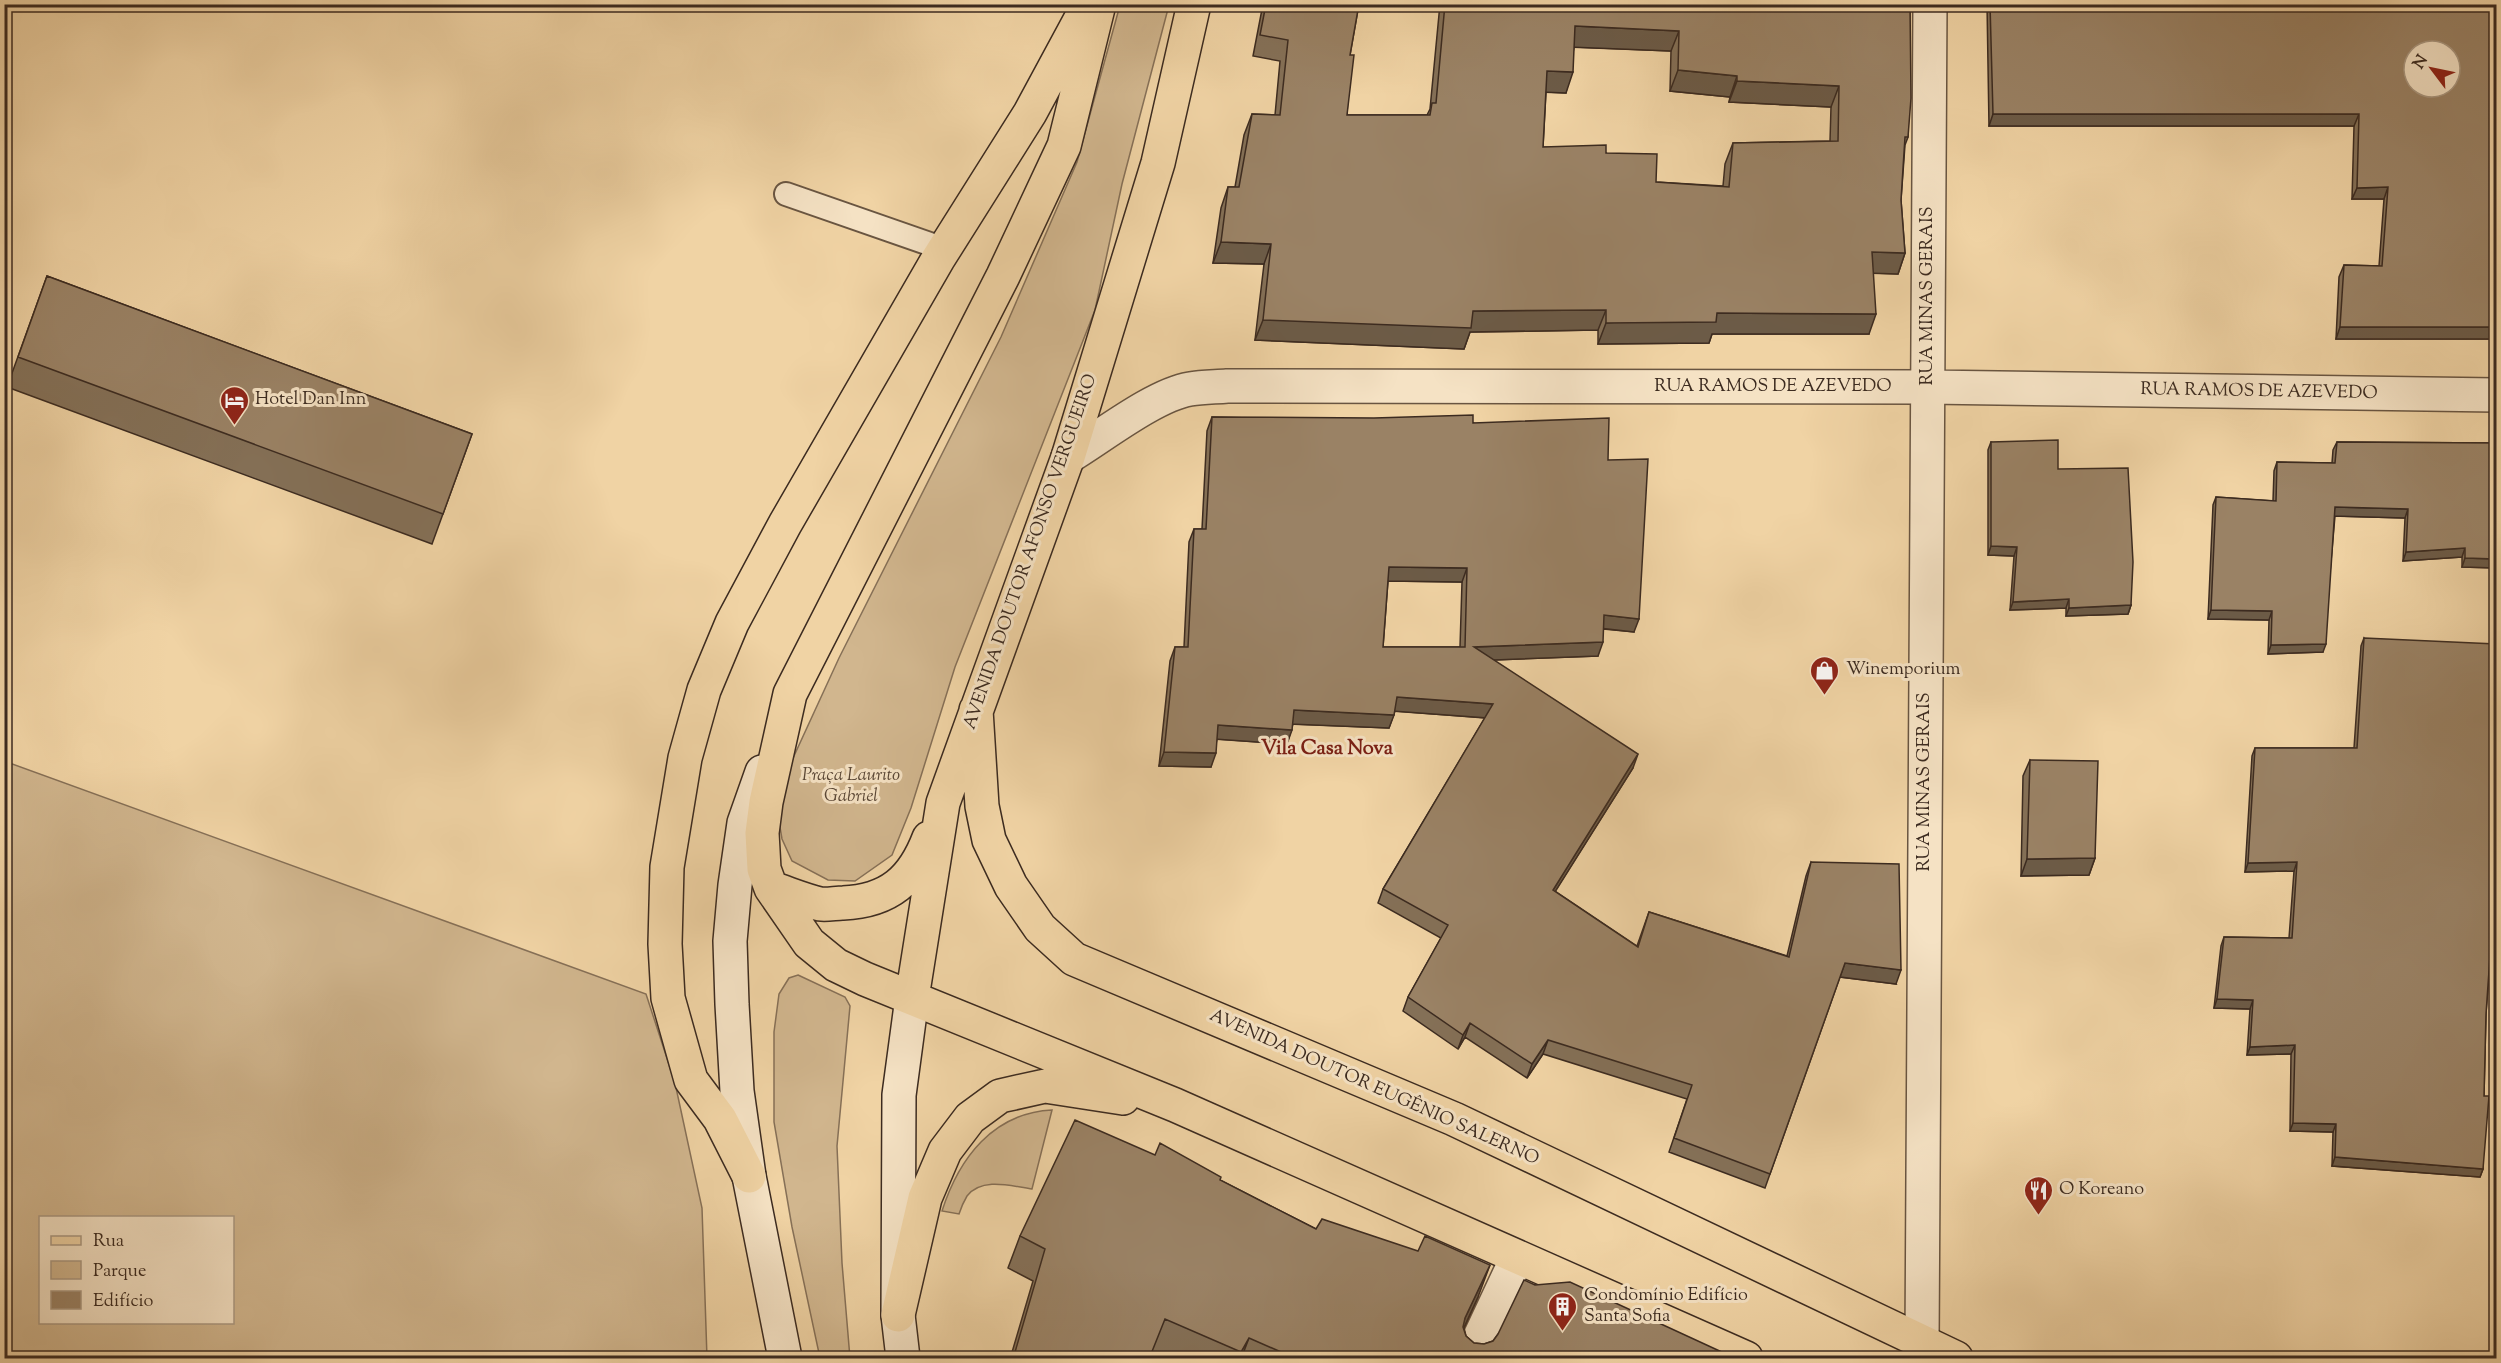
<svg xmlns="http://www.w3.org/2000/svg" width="2501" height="1363" viewBox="0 0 2501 1363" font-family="'Sorts Mill Goudy',serif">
	<rect width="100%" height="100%" fill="#f0d3a4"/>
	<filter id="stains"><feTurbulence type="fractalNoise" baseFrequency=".00333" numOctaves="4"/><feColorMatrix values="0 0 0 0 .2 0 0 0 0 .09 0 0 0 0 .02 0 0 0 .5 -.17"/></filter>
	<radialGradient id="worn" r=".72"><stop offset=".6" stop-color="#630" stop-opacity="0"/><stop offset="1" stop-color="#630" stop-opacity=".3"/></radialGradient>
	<path fill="#d1b68e" stroke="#867057" stroke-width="1.5" fill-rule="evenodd" d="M1120,5h49l-47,179 -27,126 -140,357 -44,141 -19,47 -37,26 -27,-1 -36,-19 -10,-22 -5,-29 11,-41 51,-111 162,-321 76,-175z
		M4,761l642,233 29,89 27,125 5,150h-702zM40,1218h192v104h-192z
		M798,975l47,22 5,9 -13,140 5,117 8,95h-30l-28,-131 -18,-105v-90l5,-38 10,-16z
		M1052,1110l-20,79c-21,-3 -50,-12 -65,7 -3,5 -6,12 -8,18l-17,-3c17,-53 51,-98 110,-101z"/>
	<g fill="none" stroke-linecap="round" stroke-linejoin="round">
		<defs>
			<path id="service" d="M786,194l158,55"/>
			<path id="minor" d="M1068,457c32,-19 86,-62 122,-68 12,-2 25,-2 37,-3l701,1 568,8
				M1922,1343l8,-1339
				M1470,1358l47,-100"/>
			<path id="secondary" d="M762,772l-18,51 -9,62 -5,56 2,63 5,87 12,85 36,182
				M903,1358l-5,-43 1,-220 13,-97"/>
			<path id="primary" d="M1099,4l-35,142 -61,130 -213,418 -24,108 -4,31 2,36 7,19 38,55 27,22 29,14 310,126 571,253
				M976,710l6,96 7,34 22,46 29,42 34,31 380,160 502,239
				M771,888c16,5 32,12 49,16 7,1 16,-1 23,-1 46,-2 70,-23 86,-65
				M912,998l31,-195 125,-346 90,-294 36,-159
				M749,1176l-29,-57 -29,-39 -23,-82 -3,-54 2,-77 18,-109 19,-68 28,-67 53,-99 153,-265 92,-146 55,-102
				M898,1315l27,-117 20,-47 25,-33 30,-22 45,-10 78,12"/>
		</defs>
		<use href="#service" stroke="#695541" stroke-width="26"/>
		<use href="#minor" stroke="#695541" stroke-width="36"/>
		<use href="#secondary" stroke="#3c2b20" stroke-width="36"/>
		<use href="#primary" stroke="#3c2b20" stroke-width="36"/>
		<use href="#service" stroke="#f5e2c4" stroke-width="22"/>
		<use href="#minor" stroke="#f5e2c4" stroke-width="33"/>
		<use href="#secondary" stroke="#f5e2c4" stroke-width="33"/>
		<use href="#primary" stroke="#f0d3a4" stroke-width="33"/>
	</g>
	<path fill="#847057" stroke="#3c2b20" stroke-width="1.5" fill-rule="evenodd" d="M1263,4h96l-9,51 -3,60h80l3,-6 10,-105h470l-2,133 -3,8 -4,55 4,53 -7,21 -25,-1 -4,61h-157l-3,9 -111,1v-14l-128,2 -6,17 -209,-9 9,-76 -51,-1 8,-55 7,-21h7l9,-52 8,-21 23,1 5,-54 -27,-5zM1574,47l97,4 -1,40 60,6 -1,5 102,5 -1,34 -97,2 -8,21 -2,22 -67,-4 -50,-29 -63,-6 3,-55 20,1z
		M1987,4h509v335h-160l3,-62 5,-12 35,1 5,-67h-32l2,-73h-365z
		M47,276l425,158 -40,110 -425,-157z
		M1212,417l261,6 135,37 26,172 -31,-3 -5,27 -105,4 140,108 -78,123 82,55 12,-34 138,44 19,-80 5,-14 85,122 -56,-7 -75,211 -96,-36 18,-53 -144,-45 -16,24 -62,-41 -7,12 -55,-38 5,-14 33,-59 -63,-35 5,-14 102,-171 -90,-7 -6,17 -96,-4 -6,20 -70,-5 -6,28 -52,-1 11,-105 5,-14h9l5,-105 5,-13h8l5,-98zM1388,581l74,1 -2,65h-77z
		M1991,442l67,27 73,136 -3,9 -62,2v-8l-56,2 4,-54 -26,-1v-105z
		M2337,442l159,1v125l-34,-1v-10l-59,4 2,-43 -70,-2 -12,136 -55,2 1,-34 -61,-1 5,-114 3,-8 57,4 1,-30 3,-9 55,1 1,-13z
		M2364,638l132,240 -10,136 -2,82 -1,73 -3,8 -148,-11 1,-34 -43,-1 1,-77 -44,1 3,-46 -36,-1 7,-62 3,-9 65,1 5,-67 -49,1 7,-116 3,-8h99l7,-102z
		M2030,760l65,98 -6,17 -68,1 2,-100z
		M1155,1155l65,25 96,49 162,68 -14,31 2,8 8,7 10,1 9,-3 42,-56 202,74h-568l-16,-7 -3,7h-140l23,-78 -25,-13 12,-32z"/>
	<path fill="#6c5b47" stroke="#3c2b20" stroke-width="1.5" d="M1575,26l104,5 -8,20 -103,-4z
		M1678,70l59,6 -7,21 -60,-6z
		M1547,71l26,1 -7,21 -27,-1z
		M1737,81l102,5 -8,21 -102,-5z
		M1993,114h366l-5,12h-365z
		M2388,187l-4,12h-32l5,-11z
		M1221,242l50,2 -7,20 -51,-1z
		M1872,252l33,1 -7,21 -34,-1z
		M1606,310l-8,20 -128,2 -6,17 -209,-9 8,-20 210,-9z
		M1717,313l159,1 -7,20h-157l-3,9 -111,1 8,-21z
		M2340,327h156v12h-160z
		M2335,507l73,2 -3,9 -73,-2z
		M1991,546l26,1 -3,9 -26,-1z
		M2465,548l-3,9 -59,4 3,-9z
		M2465,558l31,1v9l-34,-1z
		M1389,567l78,1 -5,14 -78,-1z
		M2069,599l-3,9 -56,2 3,-8z
		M2131,605l-3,9 -62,2 3,-8z
		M2211,610l61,1 -3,9 -61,-1z
		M1604,615l35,4 -5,13 -35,-4z
		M1603,642l-5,14 -129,5 5,-14z
		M2326,644l-3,8 -55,2 3,-9z
		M1397,697l96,7 -5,14 -96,-7z
		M1294,710l100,5 -5,13 -100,-4z
		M1218,725l74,5 -5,14 -73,-5z
		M1164,752l52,1 -5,14 -52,-1z
		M1638,754l-5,14 -85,135 5,-13z
		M2095,858l-6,17 -68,1 6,-17z
		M2297,862l-3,9 -49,1 3,-9z
		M1845,963l56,7 -5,14 -56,-7z
		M2217,999l36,1 -3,9 -36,-1z
		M1470,1023l-5,14 -7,12 5,-14z
		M1548,1040l-5,14 -16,24 5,-14z
		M2295,1045l-4,9 -44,1 3,-8z
		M2293,1123l43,1 -3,8 -43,-1z
		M2335,1157l148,12 -3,8 -148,-11z
		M1490,1265l-12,32 -25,54 12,-33z
		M1249,1338l-8,21h-2l2,-7z"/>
	<path fill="#9a8265" stroke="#3c2b20" stroke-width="1.5" fill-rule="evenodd" d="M1266,4h93l-9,51h4l-7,60h83l2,-12h4l9,-99h465l1,94 -3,39h-3l-4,63 4,53 -33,-1 4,62 -159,-1 -1,9 -110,1v-13l-133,1 -2,17 -208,-8 8,-76 -50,-2 7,-55h11l13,-73 28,1 8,-75 -28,-5zM1575,26l104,5 -1,39 59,6v5l102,5 -1,55 -105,2 -4,44 -73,-5 1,-28 -51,-1v-8l-63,2 4,-76 26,1z
		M1990,4h506v323h-156l4,-62 38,1 6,-79 -31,1 2,-74h-366zM2414,51h36v36h-36z
		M47,276l425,158 -29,80 -425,-157z
		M1473,415v8l136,-5 -1,42 40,-1 -9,160 -35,-4 -1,27 -129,5 164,107 -85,136 85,57 11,-35 140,45 22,-95 88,2 2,106 -56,-7 -75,211 -96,-36 18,-53 -144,-45 -16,24 -62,-41 -7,12 -55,-38 40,-72 -65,-36 110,-185 -96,-7 -3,18 -100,-5 -2,20 -74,-5 -2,28 -52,-1 11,-105h13l6,-118h12l6,-112 162,1zM1389,567l78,1 -2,79h-82z
		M2058,440v29l70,-1 5,94 -2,43 -62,3v-9l-56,3 4,-55 -26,-1v-104z
		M2337,442l159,1v116l-31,-1v-10l-59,4 2,-43 -73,-2 -9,137 -55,1 1,-34 -61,-1 5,-113 60,4 1,-39 58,1z
		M2364,638l132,6v225l-10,145 -2,82h5l-6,73 -148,-12 1,-33 -43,-1 2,-78 -45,2 3,-47 -36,-1 7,-62 68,1 5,-76 -49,1 7,-115h102z
		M2030,760l68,1 -3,97 -68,1z
		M1075,1120l80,35 5,-12 61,34 -1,3 96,49 6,-10 96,32 7,-15 65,29 -25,53 -2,9 3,9 8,7 10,1 9,-3 5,-7 26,-54 11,5 35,-3 167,77h-440l-48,-21 -8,14 -76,-33 -16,40h-136l32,-110 -25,-13z"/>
	<defs>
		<symbol id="hotel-pin" viewBox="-11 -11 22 30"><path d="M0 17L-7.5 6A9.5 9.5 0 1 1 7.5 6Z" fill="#8f2418" stroke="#f5e2c4"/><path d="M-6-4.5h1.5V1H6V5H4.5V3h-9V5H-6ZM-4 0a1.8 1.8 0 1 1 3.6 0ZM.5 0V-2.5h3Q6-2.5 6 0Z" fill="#fff"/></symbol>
		<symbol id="shop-pin" viewBox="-11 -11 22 30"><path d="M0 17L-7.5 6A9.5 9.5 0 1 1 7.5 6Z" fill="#8f2418" stroke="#f5e2c4"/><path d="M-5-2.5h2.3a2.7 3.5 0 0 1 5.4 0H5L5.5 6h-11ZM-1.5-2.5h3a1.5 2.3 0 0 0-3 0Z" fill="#fff"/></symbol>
		<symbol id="restaurant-pin" viewBox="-11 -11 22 30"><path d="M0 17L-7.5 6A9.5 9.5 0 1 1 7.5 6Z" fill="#8f2418" stroke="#f5e2c4"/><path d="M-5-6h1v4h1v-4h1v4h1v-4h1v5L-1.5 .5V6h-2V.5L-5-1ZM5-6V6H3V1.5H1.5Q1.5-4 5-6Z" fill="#fff"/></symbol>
		<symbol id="building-pin" viewBox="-11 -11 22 30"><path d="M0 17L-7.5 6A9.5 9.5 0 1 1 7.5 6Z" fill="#8f2418" stroke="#f5e2c4"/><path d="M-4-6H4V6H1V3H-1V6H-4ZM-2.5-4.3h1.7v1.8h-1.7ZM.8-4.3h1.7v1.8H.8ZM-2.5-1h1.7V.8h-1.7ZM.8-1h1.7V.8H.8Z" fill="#fff"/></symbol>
	</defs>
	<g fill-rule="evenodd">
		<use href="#hotel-pin" x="218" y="384" width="33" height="45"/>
		<use href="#shop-pin" x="1808" y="654" width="33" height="45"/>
		<use href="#restaurant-pin" x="2022" y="1174" width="33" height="45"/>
		<use href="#building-pin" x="1546" y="1290" width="33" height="45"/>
	</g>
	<g text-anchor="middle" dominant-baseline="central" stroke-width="6" stroke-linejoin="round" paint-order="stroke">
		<g font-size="18" fill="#3c2b20" stroke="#f5e2c4">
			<text transform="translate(1928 296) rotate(-90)">RUA MINAS GERAIS</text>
			<text x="1773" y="387">RUA RAMOS DE AZEVEDO</text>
			<text transform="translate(2259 392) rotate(1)">RUA RAMOS DE AZEVEDO</text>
			<text transform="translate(1031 552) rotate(-71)">AVENIDA DOUTOR AFONSO VERGUEIRO</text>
			<text transform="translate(1925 782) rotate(-90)">RUA MINAS GERAIS</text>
			<text transform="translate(1374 1088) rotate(24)">AVENIDA DOUTOR EUGÊNIO SALERNO</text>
		</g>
		<g font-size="18" fill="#3c2b20" stroke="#f5e2c4" text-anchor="start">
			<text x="255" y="400">Hotel Dan Inn</text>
			<text x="1846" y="670">Winemporium</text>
			<text x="2059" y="1190">O Koreano</text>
			<text x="1584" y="1296">Condomínio Edifício<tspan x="1584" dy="21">Santa Sofia</tspan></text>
		</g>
		<g font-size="18" font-style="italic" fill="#5a4736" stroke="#f5e2c4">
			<text x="851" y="776">Praça Laurito<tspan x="851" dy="21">Gabriel</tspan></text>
		</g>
		<g font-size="20" font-weight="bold" fill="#7a1f14" stroke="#f5e2c4">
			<text x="1327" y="749">Vila Casa Nova</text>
		</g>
	</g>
	<rect width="2501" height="1363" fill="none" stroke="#f0d3a4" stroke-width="24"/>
	<rect x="6" y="6" width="2489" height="1351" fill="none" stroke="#3c2b20" stroke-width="3"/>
	<rect x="12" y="12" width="2477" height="1339" fill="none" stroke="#3c2b20" stroke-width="1.5"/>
	<rect x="39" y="1216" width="195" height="108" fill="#f5e2c4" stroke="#ab9982" stroke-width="1.5"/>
	<rect x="51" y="1236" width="30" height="9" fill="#f0d3a4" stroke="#ab9982" stroke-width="1.5"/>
	<text x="93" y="1246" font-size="18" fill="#3c2b20">Rua</text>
	<rect x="51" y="1261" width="30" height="18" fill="#d1b68e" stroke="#ab9982" stroke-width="1.5"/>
	<text x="93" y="1276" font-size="18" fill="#3c2b20">Parque</text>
	<rect x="51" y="1291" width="30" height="18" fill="#9a8265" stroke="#ab9982" stroke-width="1.5"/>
	<text x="93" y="1306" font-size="18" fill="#3c2b20">Edifício</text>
	<g transform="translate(2432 69) rotate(302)"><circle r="28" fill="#f5e2c4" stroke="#ab9982" stroke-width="1.5"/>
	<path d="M0-4.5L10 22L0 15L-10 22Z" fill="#8f2418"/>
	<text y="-9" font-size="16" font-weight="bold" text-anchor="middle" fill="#3c2b20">N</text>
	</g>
	<rect width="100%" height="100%" filter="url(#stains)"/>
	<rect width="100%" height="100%" fill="url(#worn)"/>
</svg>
